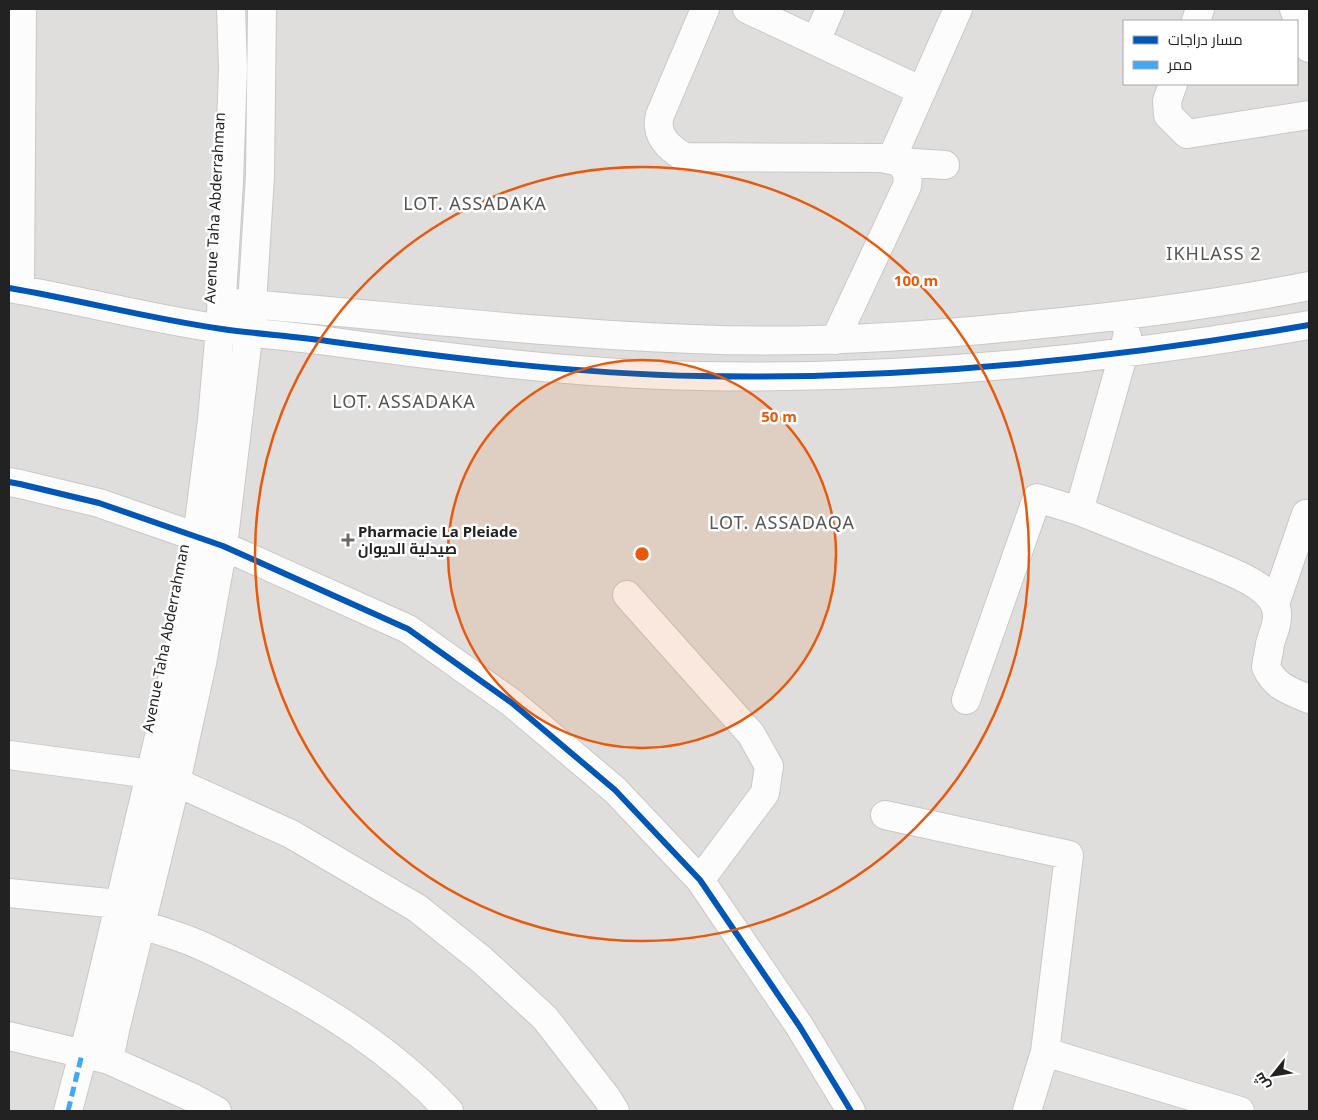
<svg xmlns="http://www.w3.org/2000/svg" width="1318" height="1120" viewBox="0 0 1318 1120" font-family="'Noto Sans',Cairo,sans-serif">
	<rect width="100%" height="100%" fill="#f0eeeb"/>
	<path fill="#dfdedc" fill-rule="evenodd" d="M9,9h1300v1102h-1300zM1124,21h173v63h-173z"/>
	<g fill="none" stroke-linecap="round" stroke-linejoin="round">
		<defs>
			<path id="minor" d="M705,9l-45,106c-1,4 -2,9 -1,12 1,13 15,25 26,30l197,1 18,4 8,12 -1,12 -72,154
				M747,9l175,82
				M1294,9l15,39
				M1196,21l4,-12
				M816,41l14,-32
				M1173,84l-6,17 1,14 19,19 122,-19
				M891,160l67,-151
				M900,162l45,3
				M9,288c71,12 142,31 213,41 35,5 70,7 105,12 123,17 248,33 373,35 204,4 408,-16 609,-51
				M20,290l2,-281
				M221,302c157,12 314,31 471,37 114,5 227,-2 340,-14 93,-9 186,-21 277,-39
				M9,482l11,2 79,19 124,43 185,83 104,74 103,87 85,90 100,147 51,84
				M1079,511l45,-159 3,-16
				M627,595l124,139 18,32 -4,27 -65,87
				M1275,604l31,-90
				M966,700l71,-202 42,13 136,54c21,9 64,24 62,52 0,10 -5,18 -7,27 -1,8 -3,15 -4,23 9,20 24,24 43,32
				M9,755l142,19 25,8 115,52 126,74 65,52 63,58 62,80 8,13
				M885,815l184,40 -24,197 -18,59
				M9,893l109,11
				M141,925c14,4 27,8 41,13 26,9 51,23 76,36 71,37 136,78 191,137
				M9,1036l100,24 84,38 24,13
				M1045,1052l195,59
				M109,1060l7,-34 60,-244 26,-119 21,-117 29,-242 8,-128 2,-167
				M68,1111l23,-87 76,-321 16,-73 14,-92 15,-118 8,-91 9,-147 4,-114 -2,-59"/>
		</defs>
		<use href="#minor" stroke="#c9c8c7" stroke-width="30"/>
		<use href="#minor" stroke="#fdfcfc" stroke-width="28"/>
		<path stroke="#3fa9f5" stroke-width="5" stroke-dasharray="10 5" stroke-linecap="butt" d="M68,1111l14,-57"/>
		<defs>
			<path id="cycleway" d="M9,288c71,12 142,31 213,41 35,5 70,7 105,12 123,17 248,33 373,35 204,4 408,-16 609,-51
				M9,482l11,2 79,19 124,43 185,83 104,74 103,87 85,90 100,147 51,84"/>
		</defs>
		<use href="#cycleway" stroke="#fff" stroke-width="9"/>
		<use href="#cycleway" stroke="#0057b8" stroke-width="6"/>
	</g>
	<circle cx="642" cy="554" r="194" fill="#e8590c" fill-opacity=".12"/>
	<g fill="none" stroke="#e8590c" stroke-width="2.5">
		<circle cx="642" cy="554" r="194"/>
		<circle cx="642" cy="554" r="387"/>
	</g>
	<path fill="#6a6968" stroke="#fff" stroke-width="2" d="M345.5 532.5h5v5h5v5h-5v5h-5v-5h-5v-5h5z"/>
	<g text-anchor="middle" dominant-baseline="central" stroke-width="5" stroke-linejoin="round" paint-order="stroke">
		<g font-size="15" fill="#222" stroke="#fff">
			<text transform="translate(214 208) rotate(-87)">Avenue Taha Abderrahman</text>
			<text transform="translate(165 638) rotate(-79)">Avenue Taha Abderrahman</text>
		</g>
		<g font-size="15" font-weight="bold" fill="#222" stroke="#fff" text-anchor="start">
			<text x="358" y="531">Pharmacie La Pleiade<tspan x="358" dy="17">صيدلية الديوان</tspan></text>
		</g>
		<g font-size="18" letter-spacing="1" fill="#555" stroke="#fff">
			<text x="475" y="203">LOT. ASSADAKA</text>
			<text x="1214" y="253">IKHLASS 2</text>
			<text x="404" y="401">LOT. ASSADAKA</text>
			<text x="782" y="522">LOT. ASSADAQA</text>
		</g>
	</g>
	<circle cx="642" cy="554" r="8" fill="#e8590c" stroke="#fff" stroke-width="2.5"/>
	<g font-size="15" text-anchor="middle" font-weight="bold" fill="#e8590c" stroke="#fff" stroke-width="5" stroke-linejoin="round" paint-order="stroke">
		<text x="916" y="286">100 m</text>
		<text x="779" y="422">50 m</text>
	</g>
	<rect width="1318" height="1120" fill="none" stroke="#222222" stroke-width="20"/>
	<rect x="1123" y="20" width="175" height="65" fill="#ffffff" stroke="#a7a7a7"/>
	<rect x="1133" y="36" width="25" height="8" fill="#0057b8" stroke="#a7a7a7"/>
	<text x="1168" y="45" font-size="15" fill="#222222">مسار دراجات</text>
	<rect x="1133" y="61" width="25" height="8" fill="#3fa9f5" stroke="#a7a7a7"/>
	<text x="1168" y="70" font-size="15" fill="#222222">ممر</text>
	<g transform="translate(1273 1075) rotate(240)" stroke="#ffffff" stroke-width="4" paint-order="stroke">
	<path d="M0-4L9 19L0 12L-9 19Z" fill="#222222"/>
	<text y="-8" font-size="14" font-weight="bold" text-anchor="middle" fill="#222222">ش</text>
	</g>
</svg>
